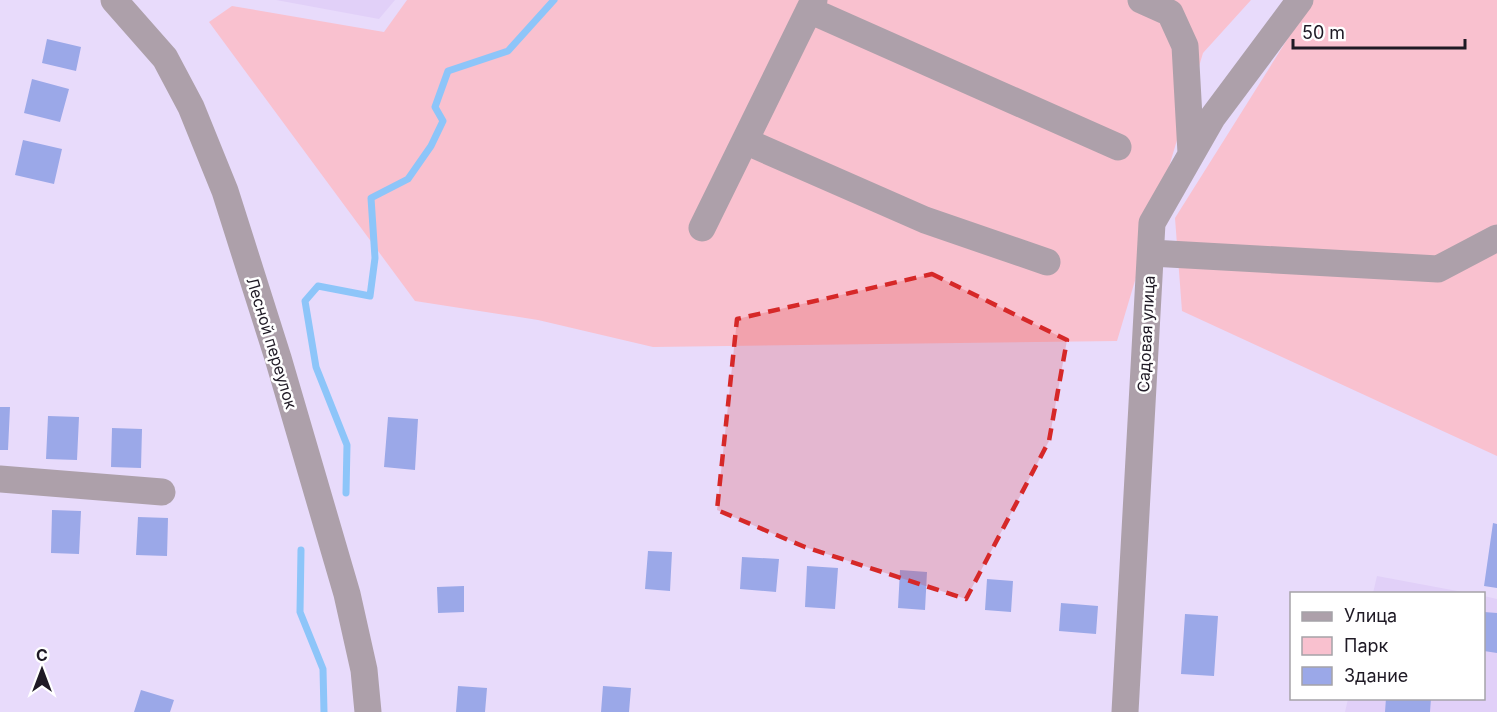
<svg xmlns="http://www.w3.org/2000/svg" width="1497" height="712" viewBox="0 0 1497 712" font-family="Inter,sans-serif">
	<rect width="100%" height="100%" fill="#e8dbfb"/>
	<path fill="#e1d0f8" d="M276,0h119l-16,19z
		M1377,576l91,17h-95z
		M1484,596l13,3v113h-152l3,-13 136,-1z"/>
	<path fill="#f9c1cf" d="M407,0h844l-48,53 -86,288 -464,6 -115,-27 -123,-19 -206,-279 23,-16 152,26z
		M1312,0h185v456l-315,-145 -7,-93z"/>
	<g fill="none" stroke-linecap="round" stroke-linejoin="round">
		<path stroke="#8dc5f9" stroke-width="7" d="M346,493l1,-48 -31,-78 -11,-66 13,-15 52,10 5,-38 -4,-60 37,-19 23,-33 12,-25 -8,-14 13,-36 60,-20 46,-51
			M301,550l-1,62 23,57 1,43"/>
	</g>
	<path fill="#9ba8e8" d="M47,39l34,8 -5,24 -34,-8z
		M32,79l37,10 -9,33 -36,-9z
		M23,140l39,9 -8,35 -39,-9z
		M0,407h10l-2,43h-8z
		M48,416l31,1 -2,43 -31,-1z
		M388,417l30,2 -3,51 -31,-3z
		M112,428l30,1 -1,39 -30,-1z
		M52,510l29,1 -2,43 -28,-1z
		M138,517l30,1 -1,38 -31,-1z
		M1493,523l4,1v64l-13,-2z
		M648,551l24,1 -2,39 -25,-2z
		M742,557l37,2 -3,33 -36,-3z
		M807,566l31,2 -3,41 -30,-2z
		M900,570l27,2 -2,38 -27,-2z
		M987,579l26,2 -2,31 -26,-2z
		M464,586v26l-26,1 -1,-26z
		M1061,603l37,3 -2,28 -37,-3z
		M1484,612l13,1v40l-13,-2z
		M1185,614l33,2 -4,60 -33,-2z
		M458,686l29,2 -2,24h-29z
		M603,686l28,2 -2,24h-28z
		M141,690l33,10 -4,12h-36z
		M1386,698h45l-1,14h-45z"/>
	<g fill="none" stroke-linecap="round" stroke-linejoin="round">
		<path stroke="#ada0aa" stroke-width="27" d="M114,0l51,58 26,49 34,84 53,167 69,236 17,76 4,42
			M1141,0l29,13 15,33 6,107
			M809,10l309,137
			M745,141l180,79 122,42
			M702,228l112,-228
			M1151,253l287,16 59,-31
			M0,479l162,13
			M1125,712l27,-489 60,-105 88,-118"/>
	</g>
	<path fill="#d62828" fill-opacity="0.2" stroke="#d62828" stroke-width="4.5" stroke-dasharray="12 8" stroke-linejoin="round" d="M932,274l135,66 -18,101 -83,158 -161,-52 -88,-37 20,-191z"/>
	<g text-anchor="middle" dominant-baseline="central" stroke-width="5" stroke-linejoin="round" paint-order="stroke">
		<g font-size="16" fill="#1f1a25" stroke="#fff">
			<text transform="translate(1146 334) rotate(-87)">Садовая улица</text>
			<text transform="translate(272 343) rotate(73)">Лесной переулок</text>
		</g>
	</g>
	<rect x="1290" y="592" width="195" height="108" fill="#ffffff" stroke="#a5a3a8" stroke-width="1.5"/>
	<rect x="1302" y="612" width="30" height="9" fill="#ada0aa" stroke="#a5a3a8" stroke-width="1.5"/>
	<text x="1344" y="622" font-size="18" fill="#1f1a25">Улица</text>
	<rect x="1302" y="637" width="30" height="18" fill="#f9c1cf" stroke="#a5a3a8" stroke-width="1.5"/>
	<text x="1344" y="652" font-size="18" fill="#1f1a25">Парк</text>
	<rect x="1302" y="667" width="30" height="18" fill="#9ba8e8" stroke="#a5a3a8" stroke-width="1.5"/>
	<text x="1344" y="682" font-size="18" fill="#1f1a25">Здание</text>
	<g transform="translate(42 670)" stroke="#ffffff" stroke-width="4.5" paint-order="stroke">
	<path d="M0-4.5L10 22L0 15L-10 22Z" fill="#1f1a25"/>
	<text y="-9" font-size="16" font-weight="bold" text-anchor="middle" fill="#1f1a25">С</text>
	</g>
	<path d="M1293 39v9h172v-9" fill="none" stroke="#1f1a25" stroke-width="3"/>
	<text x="1302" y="39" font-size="18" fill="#1f1a25" stroke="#ffffff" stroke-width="4.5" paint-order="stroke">50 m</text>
</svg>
